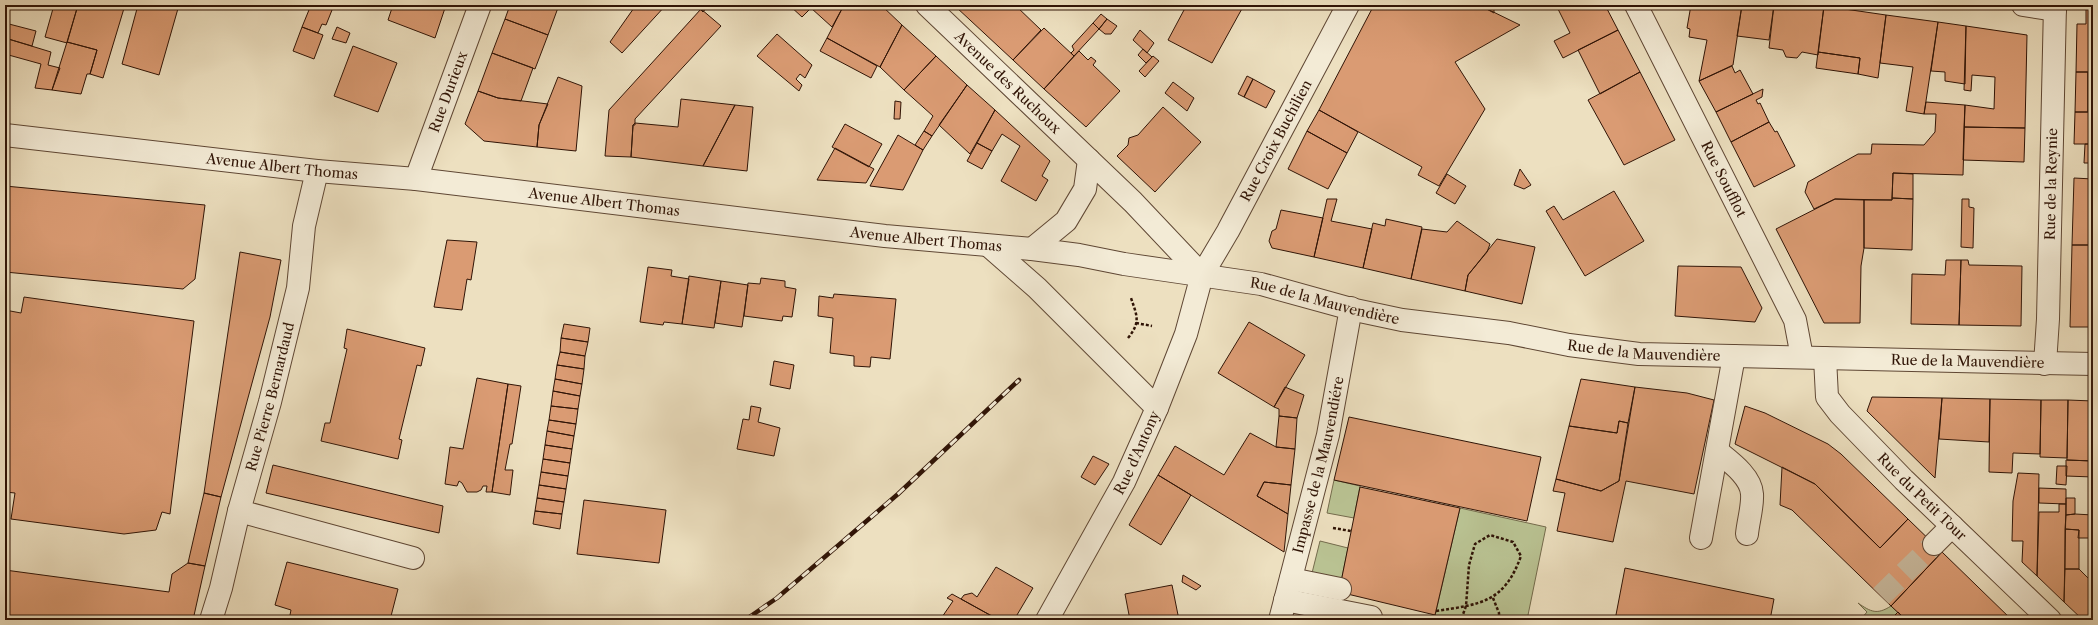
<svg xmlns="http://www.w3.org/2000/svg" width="2098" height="625" viewBox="0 0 2098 625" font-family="'Libre Caslon Text',serif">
	<rect width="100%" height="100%" fill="#ede0c0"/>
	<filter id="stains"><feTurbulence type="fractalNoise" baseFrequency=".005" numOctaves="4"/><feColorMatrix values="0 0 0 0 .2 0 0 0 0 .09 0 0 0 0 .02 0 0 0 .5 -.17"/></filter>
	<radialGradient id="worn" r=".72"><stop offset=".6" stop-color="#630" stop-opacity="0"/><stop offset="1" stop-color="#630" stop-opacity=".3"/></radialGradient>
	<path fill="#b9c292" stroke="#746b4c" d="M1334,480l26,6 -6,32 -27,-5z
		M1460,508l86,19 -19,93h-93z
		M1320,541l28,7 -7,34 -30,-5z
		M1858,603c13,9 19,12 33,3l7,6 -8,8h-30l7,-8z"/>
	<path fill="#da9b73" stroke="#301406" d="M54,5h24l-11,38 -22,-6z
		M78,5h47l-22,73 -13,-4 7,-24 -30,-8z
		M138,5h41l-20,70 -37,-11z
		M311,5h23l-8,20 -4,-1 -4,9 -16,-6z
		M393,5l9,1 44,-1 -11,33 -47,-18z
		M510,5h49l-11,30 -43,-16z
		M636,5h30l-44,48 -12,-11z
		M702,5l5,2 -4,5 -4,-4z
		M789,5h55l-12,22 -21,-19 -9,9z
		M844,5h37l21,20 -22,42 -53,-29z
		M958,5h57l26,25 -28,30 -57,-53z
		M1181,5h63l-32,58 -44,-23 16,-30 -4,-3z
		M1374,5h105l41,20 -65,37 30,47 -46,77 -21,-11 4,-8 -103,-57z
		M1479,5h15v8z
		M1556,5h49l13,25 -55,28 -9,-17 16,-8z
		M1691,5h51l-9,60 -34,16 8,-41 -18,-3 1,-8 -3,-1z
		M1742,5h32l-5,35 -32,-4z
		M1774,5l50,1 -6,49 -16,-3 -5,6 -11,-1 -3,-7 -14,-2z
		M2086,5h7v139h-19l1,-32h13v-40h-12l1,-48h9z
		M1824,6l62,9 -8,63 -20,-4 2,-16 -42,-6z
		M701,9l20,17 -86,93v6h-2l-2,32 -26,-1 4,-46z
		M1101,14l6,5 -8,10 -6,-6z
		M1886,15l52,7 -14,92 -18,-3 7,-44 -33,-4z
		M505,19l43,16 -13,34 -43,-16z
		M1107,19l10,7 -6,8h-6l-6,-5z
		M1938,22l28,4 -1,58 -20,-3v-9l-14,-1z
		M1093,23l6,6 -25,27 -3,-3 3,-3 -2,-4z
		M9,24l27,7 -4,15 -27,-8z
		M902,25l34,31 -32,34 -24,-23z
		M1966,26l61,9 -2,93 -61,-1 1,-22 29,4 1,-32 -23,-2 -1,16 -7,-1z
		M302,27l21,8 -9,24 -21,-8z
		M337,27l13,6 -4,10 -14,-4z
		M1044,28l30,28 -30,33 -31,-29z
		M1140,30l14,13 -7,10 -14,-13z
		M1618,30l22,42 -40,22 -22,-44z
		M777,34l35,31 -7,13 -5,-4 -4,5 6,6 -3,6 -42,-35z
		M5,38l46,14 -3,13 12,3 -8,22 -17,-2 6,-24 -36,-10z
		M827,38l50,28 -6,12 -51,-27z
		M67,42l30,8 -7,24h-3l-6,20 -29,-4z
		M353,46l44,17 -19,49 -44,-16z
		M1143,49l9,8 -6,6 -8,-8z
		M1079,51l9,9 3,-3 5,4 -3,4 27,26 -34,36 -42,-38z
		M1818,52l42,6 -2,16 -42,-6z
		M492,53l41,15 -12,33 -23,-3 -20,-7z
		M936,56l31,29 -35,51 -8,-5 9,-15 -29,-26z
		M1153,56l6,5 -14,16 -6,-6z
		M1732,66l3,7 5,-3 13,24 -37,18 -17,-31z
		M1640,72l35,68 -51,25 -36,-65z
		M2076,72h12v40h-13z
		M1247,76l6,3 -9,18 -6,-3z
		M558,77l24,9 -6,65 -39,-4 2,-22z
		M1253,79l22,12 -9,17 -22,-11z
		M1173,82l21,16 -7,13 -22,-18z
		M967,85l28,25 -25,44 -31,-29z
		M1763,89l-1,8 -6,3 2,4 2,-1 9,19 -38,20 -15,-30z
		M478,91l20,7 50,6 -9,21 -2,22 -53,-6 -19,-17z
		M681,99l54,6 -32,61 -72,-9 2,-32 2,-2 43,4z
		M895,101l6,1 -1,17h-6z
		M1926,102l39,3 -2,70 -70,-2 -1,27 -57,-1 -21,10 -9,-17 3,-10 50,-28h13l1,-10 52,1 11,-13 1,-18h-12z
		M735,105l18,2 -6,64 -44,-5z
		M1163,107l38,35 -46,50 -38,-36 11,-11 1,-7 9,-3z
		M995,110l55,51 -8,15 6,4 -12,21 -35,-20 19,-35 -18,-12 -10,17 -15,-8z
		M1319,110l39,22 -11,21 -40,-22z
		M1769,122l6,10 2,-1 18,35 -41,21 -23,-45z
		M845,124l37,20 -13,23 -37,-20z
		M1964,127l61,1 -1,34 -61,-2z
		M924,131l8,5 -9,14 -8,-5z
		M1307,131l40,22 -19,36 -40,-20z
		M898,135l25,15 -20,40 -33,-4z
		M977,143l15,8 -10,18 -15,-8z
		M2085,144h8v35h-4v-16h-5z
		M835,148l39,21 -8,14 -49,-3z
		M1520,169l11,16 -7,4 -10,-4z
		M1893,173l20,1v25l-21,-1z
		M1447,174l19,12 -11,18 -19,-11z
		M2074,178l19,1v66h-21z
		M5,186l200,19 -10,74 -12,10 -178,-17z
		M1614,191l30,50 -59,35 -39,-65 8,-5 9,14z
		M1892,198l21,1 -1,51 -48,-2v-48h28z
		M1327,199h10l-6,22 41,8 -9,39 -49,-11z
		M1835,199l29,1v48l-3,18 -1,57h-36l-48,-94z
		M1962,199h7v8l5,1 -1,40 -12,-1z
		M1281,210l42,8 -9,39 -42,-9 -3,-7 3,-10 4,-2z
		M1386,219l36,8 -11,52 -48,-11 10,-45 12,3z
		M1457,221l33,23 -3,8 -19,23 -3,16 -54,-12 11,-50 25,3z
		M1497,239l38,8 -13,57 -57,-13 3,-16z
		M447,240l30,2 -6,38 -4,-1 -5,31 -28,-3z
		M2072,245h21v82h-23z
		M240,252l41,8 -11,57 -49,180 -17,-4z
		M1946,260h15l-2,65 -48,-1 1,-50 33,1z
		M1961,260h7l1,5 53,1 -1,60 -62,-1z
		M1678,266l63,1 21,41 -7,14 -80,-6z
		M648,267l24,3 -1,6 18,3 -7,45 -18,-2 -1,3 -23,-3z
		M689,276l32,5 -7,47 -32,-4z
		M761,278l24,3v6l11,2 -4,28 -9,-1 -1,5 -38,-5 4,-33 12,1z
		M721,281l27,4 -6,42 -27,-4z
		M834,294l62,5 -6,60 -19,-2 -1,10 -16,-1v-10l-24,-3 3,-35 -15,-2 1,-20 14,2z
		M24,297l170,24 -24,193 -8,-2 -6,18 -32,4 -113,-15 4,-26 -10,-1v-182l16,3z
		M1249,322l56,33 -31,52 -56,-34z
		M564,324l26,4 -2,14 -27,-4z
		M347,329l78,19 -4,18 -4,-1 -18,74 3,1 -4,19 -77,-18 4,-18h5l17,-74 -3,-1z
		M561,338l27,4 -3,14 -25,-4z
		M560,352l25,4 -1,13 -27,-4z
		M774,361l20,4 -4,24 -20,-4z
		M557,365l27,4 -2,15 -27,-5z
		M477,378l31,6 -16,108h-6l1,-6h-4l-2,4 -4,2h-10l-5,-9 -3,-2 -2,5 -12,-2 5,-37 13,2z
		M555,379l27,5 -2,12 -27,-5z
		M1581,379l54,8 -7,36 -9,-2 -2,12 -48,-7z
		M508,384l13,2 -9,58h-2l-5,26h8l-3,25 -18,-3z
		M1285,387l19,8 -7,23 -18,-2v-7l-5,-2z
		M1635,387l52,6 27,7 -20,94 -68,-13 -13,61 -56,-11 8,-38 -12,-2 3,-12 45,12 18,-10z
		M553,391l27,5 -2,13 -27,-3z
		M1872,397l70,1 -7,80 -68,-67z
		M1942,398l48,1 -1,43 -50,-3z
		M1990,399l51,1 -1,54 -27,-1 -1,20 -23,-1z
		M2041,400h27l-1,58 -27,-1z
		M2068,400l25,1v60l-26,-1z
		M551,406l27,3 -2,15 -27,-4z
		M751,406l10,2 -3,14 22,6 -6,28 -37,-7 6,-30 6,1z
		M1745,406l20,7 63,31 13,10 67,65 -28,29 -65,-64 -80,-40z
		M1279,416l18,2 -2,31 -19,-2z
		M1349,417l192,40 -14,64 -193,-41z
		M549,420l27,4 -2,12 -27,-5z
		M1619,421l9,2 -9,58 -18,10 -45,-12 13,-53 48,7z
		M547,431l27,5 -2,13 -27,-4z
		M1250,433l26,14 19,2 -4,36 -27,-3 -7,14 31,18 -4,38 -126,-77 17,-29 49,29z
		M545,445l27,4 -2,14 -27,-4z
		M1093,456l16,8 -14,21 -14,-8z
		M543,459l27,4 -2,13 -27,-4z
		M2066,460l27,1v16l-27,-1z
		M273,465l170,41 -4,27 -173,-40z
		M2057,466h10l-1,19 -10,-1z
		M1782,467l33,17 65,64 28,-29 34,33 -51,54 -99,-96 -12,-5z
		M541,472l27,4 -2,13 -27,-4z
		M2018,473l21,1 -2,102 -15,-14 1,-21h-11l1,-40z
		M1158,475l33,20 -30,50 -32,-20z
		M1264,482l27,3 -3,29 -31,-18z
		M539,485l27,4 -2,13 -27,-4z
		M1360,487l100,21 -25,107 -96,-23z
		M2039,488l27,1v15l-27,-1z
		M204,493l17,4 -16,69 -17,-3z
		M537,498l27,4 -2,12 -27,-3z
		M2066,498h9v16l-9,1z
		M584,500l82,10 -7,53 -82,-9z
		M2059,504h7l-2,98 -27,-26 2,-64h20z
		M535,511l27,3 -2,15 -27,-5z
		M2075,514l18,1v23h-15l1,-8 -14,-1 1,-14z
		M2065,529l14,1v39h-14z
		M1942,552l70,68h-106l-15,-14z
		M287,562l111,27 -8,31h-101l2,-10 -16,-5z
		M188,563l17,3 -12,54h-188v-50l164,22 3,-18z
		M996,567l37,21 -19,32h-15l-38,-21 3,-4 8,-2 5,4z
		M1625,568l149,31 -4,21h-155z
		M2065,569h14l14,14v37h-10l-19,-18z
		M1183,575l18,11 -5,4 -14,-8z
		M1172,585l7,35h-49l-5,-26z
		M952,594l9,5 38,21h-59l13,-19 -6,-3z
		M1898,612l8,8h-16z"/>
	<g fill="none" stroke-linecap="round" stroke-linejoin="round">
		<path stroke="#c7b79b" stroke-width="22" stroke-dasharray="22 11" stroke-linecap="butt" d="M1881,596l53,-52"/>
		<defs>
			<g id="minor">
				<path id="s1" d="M927,5l206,197 69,73"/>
				<path id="s2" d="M1636,5l159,315 7,37"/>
				<path d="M2023,5l32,5"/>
				<path id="s3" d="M5,135l312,36 99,8 469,57 147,13 47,6 45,9 137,20 94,26 47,10 107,13 60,12 70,9 454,10"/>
				<path id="s4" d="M416,179l64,-174"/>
				<path d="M989,246l48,42 120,120"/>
				<path d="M1032,249l34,-28 19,-32 4,-29"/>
				<path id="s5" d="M1825,358l2,39 13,17 64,66 146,140"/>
				<path id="s6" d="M2045,364l3,-45 7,-314"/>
				<path d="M1717,451c12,10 34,25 35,43 1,12 -4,28 -5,40"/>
				<path d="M239,511l174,47"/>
				<path d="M1701,538l33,-182"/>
				<path d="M1934,544l18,-18"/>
				<path d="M1291,579l49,10"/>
				<path d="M1285,600l86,17"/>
				<path id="s7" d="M211,620l10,-32 18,-77 31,-109 28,-114 6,-62 13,-55"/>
				<path id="s8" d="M1047,620l77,-138 33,-74 29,-74 16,-59 26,-44 120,-226"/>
				<path id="s9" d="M1280,620l48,-185 23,-127"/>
			</g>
		</defs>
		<use href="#minor" stroke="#5f4734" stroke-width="24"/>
		<path stroke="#301406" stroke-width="2.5" stroke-dasharray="3 2" stroke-linecap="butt" d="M1136,323l16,3
			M1128,338c13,-16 9,-22 3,-40
			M1333,528l18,3
			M1493,598l6,15v7
			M1436,611c45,-7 68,-8 85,-55l-8,-14 -23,-7 -15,9 -6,21 -3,41 -5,14"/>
		<use href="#minor" stroke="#f3ebd6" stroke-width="22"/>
		<defs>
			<path id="rail" d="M745,620l32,-22 121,-104 121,-114"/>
		</defs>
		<use href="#rail" stroke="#301406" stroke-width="4.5"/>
		<use href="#rail" stroke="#f3ebd6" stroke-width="3" stroke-dasharray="9" stroke-linecap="butt"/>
	</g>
	<g text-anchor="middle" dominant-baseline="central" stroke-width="3.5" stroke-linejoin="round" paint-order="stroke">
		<g font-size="14" fill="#301406" stroke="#f3ebd6">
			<text stroke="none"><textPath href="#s1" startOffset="112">Avenue des Ruchoux</textPath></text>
			<text stroke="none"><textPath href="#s4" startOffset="93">Rue Durieux</textPath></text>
			<text stroke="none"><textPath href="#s8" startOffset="533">Rue Croix Buchilien</textPath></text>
			<text stroke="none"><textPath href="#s3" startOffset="279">Avenue Albert Thomas</textPath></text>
			<text stroke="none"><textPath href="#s2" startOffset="195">Rue Soufflot</textPath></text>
			<text stroke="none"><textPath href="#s6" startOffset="180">Rue de la Reynie</textPath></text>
			<text stroke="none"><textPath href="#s3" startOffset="603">Avenue Albert Thomas</textPath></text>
			<text stroke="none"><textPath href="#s3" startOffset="927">Avenue Albert Thomas</textPath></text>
			<text stroke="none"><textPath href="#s3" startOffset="1331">Rue de la Mauvendière</textPath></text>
			<text stroke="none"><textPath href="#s3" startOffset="1655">Rue de la Mauvendière</textPath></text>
			<text stroke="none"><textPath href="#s3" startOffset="1979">Rue de la Mauvendière</textPath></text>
			<text stroke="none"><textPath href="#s7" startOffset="231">Rue Pierre Bernardaud</textPath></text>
			<text stroke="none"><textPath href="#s8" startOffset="190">Rue d'Antony</textPath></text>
			<text stroke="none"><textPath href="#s9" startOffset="160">Impasse de la Mauvendiére</textPath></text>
			<text stroke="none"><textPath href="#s5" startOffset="177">Rue du Petit Tour</textPath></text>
		</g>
	</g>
	<rect width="2098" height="625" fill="none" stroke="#ede0c0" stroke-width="20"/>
	<rect x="6" y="6" width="2086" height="613" fill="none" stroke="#301406" stroke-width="2"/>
	<rect x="10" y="10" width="2078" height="605" fill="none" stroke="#301406"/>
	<rect width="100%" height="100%" filter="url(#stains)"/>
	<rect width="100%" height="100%" fill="url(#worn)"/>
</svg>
